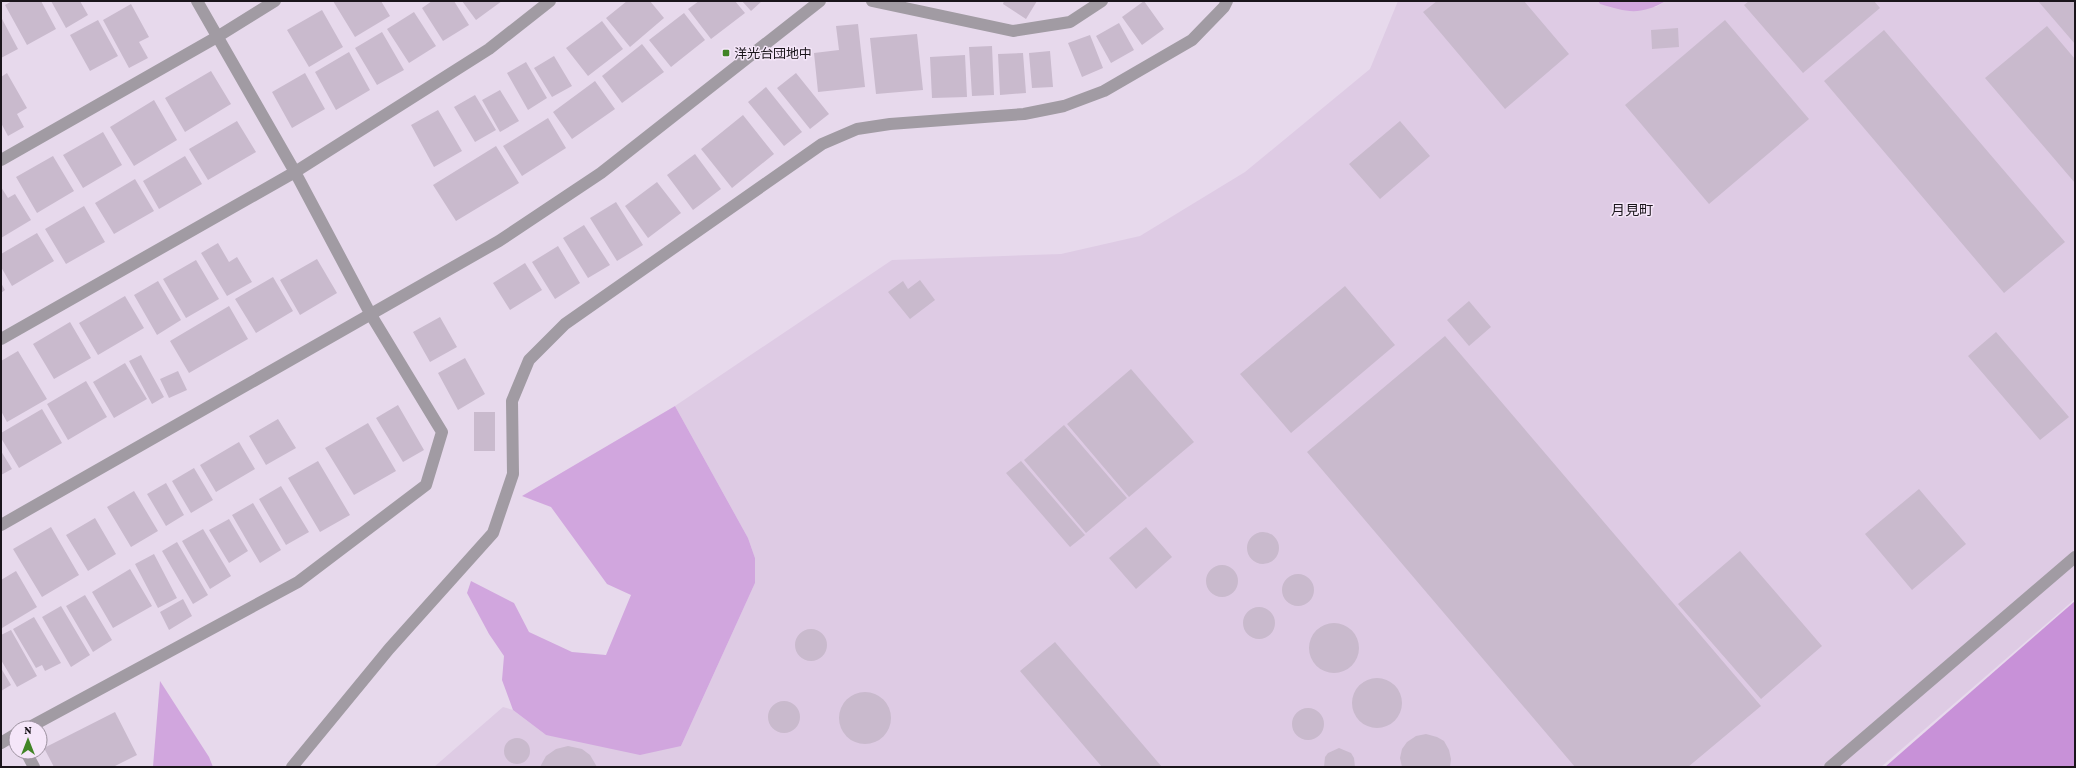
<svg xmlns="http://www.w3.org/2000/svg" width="2076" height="768" viewBox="0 0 2076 768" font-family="'Crimson Pro','Noto Sans JP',serif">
	<rect width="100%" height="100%" fill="#e7d9ec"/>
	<path fill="#decbe4" d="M1398,1h200l2,3 56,3 10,-6h409v598l-194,168h-1447l69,-60 10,3 33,25 135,11 74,-163v-25l-7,-20 -73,-132 217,-146 169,-6 79,-18 105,-64 125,-103z"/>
	<path fill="#d1a6de" d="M1598,1h68c-27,15 -39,11 -66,3z
		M675,406l73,132 7,20v25l-74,163 -41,9 -94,-20 -33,-25 -11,-30 2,-24 -15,-22 -22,-41 4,-12 43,22 15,29 43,20 34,3 25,-60 -24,-11 -56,-77 -29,-11z
		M160,681l49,76 4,10h-60z"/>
	<path fill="#c891d8" d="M2075,601v166h-190z"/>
	<path fill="#c9bacd" d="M12,1h29l15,28 -29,16 -22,-40z
		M51,1h29l8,14 -22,13z
		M333,1h48l9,15 -35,21z
		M432,1h22l15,24 -26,16 -21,-33z
		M462,1h40l-26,19z
		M627,1h23l14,17 -34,29 -24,-29z
		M699,1h36l10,12 -34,26 -23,-30z
		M742,1h20l-11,10z
		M1004,1h33l-11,18 -23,-15z
		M1144,1l20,28 -22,16 -20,-28z
		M1437,1h87l45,53 -64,55 -82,-97z
		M1749,1h125l6,7 -77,65 -59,-68z
		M2038,1h37v43z
		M131,4l18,33 -10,5 9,16 -19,10 -26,-48z
		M322,10l21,37 -34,20 -22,-37z
		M414,12l22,34 -27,17 -22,-34z
		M684,13l21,27 -34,27 -22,-27z
		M1,17l17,32 -17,9z
		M98,20l20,36 -28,15 -20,-36z
		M1725,20l84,99 -100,85 -84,-99z
		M602,21l21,28 -35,27 -22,-28z
		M1119,23l15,27 -23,13 -15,-27z
		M858,24l7,63 -47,5 -4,-39 25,-3 -3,-24z
		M2047,26l28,33v124l-90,-105z
		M1678,28l1,19 -27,2 -1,-19z
		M1884,30l181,212 -61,51 -180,-212z
		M382,32l22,38 -27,15 -22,-37z
		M917,34l6,56 -47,4 -6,-56z
		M1090,35l13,33 -21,9 -14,-34z
		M642,44l22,28 -42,31 -20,-27z
		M992,46l2,49 -22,1 -3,-49z
		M1050,51l3,36 -21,1 -3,-35z
		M349,52l21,38 -34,20 -21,-38z
		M1023,53l3,40 -26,2 -2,-41z
		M965,55l2,42 -35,1 -2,-41z
		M554,56l18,30 -20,11 -18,-29z
		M526,62l21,36 -19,12 -21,-37z
		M211,71l20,33 -46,28 -20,-34z
		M7,73l20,35 -10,6 7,13 -16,9 -7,-13v-46z
		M305,73l20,36 -33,19 -20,-36z
		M796,73l33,41 -19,15 -33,-41z
		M595,81l20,28 -43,30 -19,-27z
		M766,87l36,45 -18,14 -36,-44z
		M500,90l19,31 -19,11 -18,-32z
		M475,95l21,35 -21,12 -21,-35z
		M154,100l23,40 -43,26 -24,-39z
		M438,110l24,41 -28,16 -23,-42z
		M743,115l31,39 -42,34 -31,-39z
		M548,118l18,30 -44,28 -19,-30z
		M237,121l19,31 -48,28 -19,-31z
		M1400,121l30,35 -50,43 -31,-35z
		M103,132l19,33 -39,23 -20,-33z
		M496,146l23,37 -63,38 -23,-36z
		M695,154l26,35 -28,21 -26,-35z
		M53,156l21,35 -37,22 -21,-36z
		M185,156l17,28 -43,25 -16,-28z
		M135,179l19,32 -40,23 -19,-31z
		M657,182l24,31 -33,25 -23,-32z
		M1,187l7,11 7,-4 16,26 -30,18z
		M616,202l27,43 -26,16 -27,-43z
		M84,206l21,36 -39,22 -21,-35z
		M584,225l26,40 -22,13 -25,-40z
		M37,233l17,28 -42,25 -11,-19v-13z
		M218,243l11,19 8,-5 15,25 -25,14 -26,-43z
		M558,246l22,37 -25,16 -23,-37z
		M317,259l20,34 -37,22 -20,-35z
		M196,260l23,39 -33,19 -23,-39z
		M525,263l17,27 -32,20 -17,-27z
		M273,277l20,34 -37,22 -21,-34z
		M920,280l15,20 -25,19 -22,-27 15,-11 5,8z
		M158,281l23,39 -24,15 -23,-40z
		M1,283l4,7 -4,3z
		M1345,286l50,59 -104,88 -51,-59z
		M125,296l19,32 -46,27 -19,-32z
		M1469,301l22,26 -22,19 -22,-26z
		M229,306l19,33 -59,34 -19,-32z
		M440,317l17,30 -27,15 -17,-30z
		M70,322l21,36 -37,21 -21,-35z
		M1996,332l73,85 -29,23 -72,-84z
		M1445,336l316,370 -73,61h-113l-268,-315z
		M18,351l29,48 -40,23 -6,-11v-50z
		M141,355l23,42 -12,7 -23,-43z
		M465,358l20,36 -27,16 -20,-37z
		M125,363l22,36 -33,19 -21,-36z
		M1131,369l63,73 -65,55 -62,-73z
		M178,371l9,19 -18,8 -9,-19z
		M86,381l21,36 -39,23 -21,-36z
		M398,405l26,45 -21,12 -27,-44z
		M42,409l20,34 -43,25 -18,-30v-5z
		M474,412h21v39h-21z
		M278,419l18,29 -30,17 -17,-29z
		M368,423l28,48 -42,24 -29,-47z
		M1064,425l63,73 -41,35 -62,-73z
		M239,442l16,27 -39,23 -16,-27z
		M1,451l11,18 -11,6z
		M318,461l32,54 -30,17 -32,-54z
		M1021,461l64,74 -15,12 -64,-74z
		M194,468l19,32 -22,13 -19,-32z
		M166,483l18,32 -18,11 -19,-32z
		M281,486l28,46 -23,13 -27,-46z
		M1919,489l47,55 -54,46 -47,-56z
		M134,491l24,40 -27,16 -24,-40z
		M253,503l28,47 -21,13 -28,-48z
		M95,518l21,36 -28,17 -22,-36z
		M229,519l19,32 -19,12 -20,-33z
		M51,527l28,48 -37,22 -29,-48z
		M1146,527l26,30 -36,32 -27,-31z
		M203,529l28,47 -21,13 -28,-48z
		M1247 548a16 16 0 1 1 32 0a16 16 0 1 1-32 0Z
		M177,542l31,53 -15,9 -31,-53z
		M1740,551l82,95 -61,53 -83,-95z
		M154,554l23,44 -19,10 -23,-44z
		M1206 581a16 16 0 1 1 32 0a16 16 0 1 1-32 0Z
		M130,569l22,37 -39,22 -21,-36z
		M16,571l21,36 -35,21 -1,-48z
		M1282 590a16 16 0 1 1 32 0a16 16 0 1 1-32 0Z
		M85,595l27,45 -19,12 -27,-46z
		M183,599l9,17 -23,14 -9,-18z
		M61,606l29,49 -19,12 -29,-50z
		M1243 623a16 16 0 1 1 32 0a16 16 0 1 1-32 0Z
		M34,617l27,46 -16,8 -3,-6 -6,3 -23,-39z
		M1309 648a25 25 0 1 1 50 0a25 25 0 1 1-50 0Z
		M795 645a16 16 0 1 1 32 0a16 16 0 1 1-32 0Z
		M11,630l26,46 -20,11 -16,-27v-25z
		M1055,642l107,125h-60l-82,-96z
		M1,668l10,17 -10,6z
		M1352 703a25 25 0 1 1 50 0a25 25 0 1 1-50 0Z
		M839 718a26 26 0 1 1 52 0a26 26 0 1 1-52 0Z
		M768 717a16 16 0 1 1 32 0a16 16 0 1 1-32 0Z
		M1292 724a16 16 0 1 1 32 0a16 16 0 1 1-32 0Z
		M115,712l22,43 -24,12h-59l-10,-19z
		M1426,734l11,3 7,4 5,9 2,9 -1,8h-48l-2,-9 2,-9 5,-7 9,-6z
		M504 751a13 13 0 1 1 26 0a13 13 0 1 1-26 0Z
		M568,746l14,3 8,6 7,12h-57l6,-11 10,-7z
		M1339,748l12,5 3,5 1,9h-31l1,-10 3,-4z"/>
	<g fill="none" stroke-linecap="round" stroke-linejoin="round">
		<path stroke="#a19ba3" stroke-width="12" d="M1830,767l245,-210"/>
		<path stroke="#a19ba3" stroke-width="12" d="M872,1l141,30 57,-9 32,-21
			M1,160l216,-123 58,-36
			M1,339l294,-167 194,-123 61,-48
			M1,525l498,-284 102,-68 219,-172
			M28,728l270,-146 128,-97 16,-53 -71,-117 -76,-143 -98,-171
			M1,743l15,-9
			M26,752l8,15
			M292,767l97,-118 104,-116 20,-59 -1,-73 17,-41 36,-36 257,-180 35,-15 33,-5 134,-10 40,-8 40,-15 88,-51 32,-33 3,-6"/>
	</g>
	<rect fill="#418426" stroke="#f5e6f9" stroke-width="1.5" x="722" y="49" width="8" height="8" rx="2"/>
	<g text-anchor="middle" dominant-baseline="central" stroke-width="3" stroke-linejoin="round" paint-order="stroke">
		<g font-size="13" fill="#1a151b" stroke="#f5e6f9" text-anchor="start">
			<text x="734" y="53">洋光台団地中</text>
		</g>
		<g font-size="14" fill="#1a151b" stroke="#f5e6f9">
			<text x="1632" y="210">月見町</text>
		</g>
	</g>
	<rect width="2076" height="768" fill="none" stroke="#1a151b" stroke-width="4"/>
	<g transform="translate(28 740)"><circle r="19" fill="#f5e6f9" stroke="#9d92a0"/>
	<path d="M0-3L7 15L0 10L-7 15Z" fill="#418426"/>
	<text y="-6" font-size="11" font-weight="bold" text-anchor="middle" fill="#1a151b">N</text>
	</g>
</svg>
